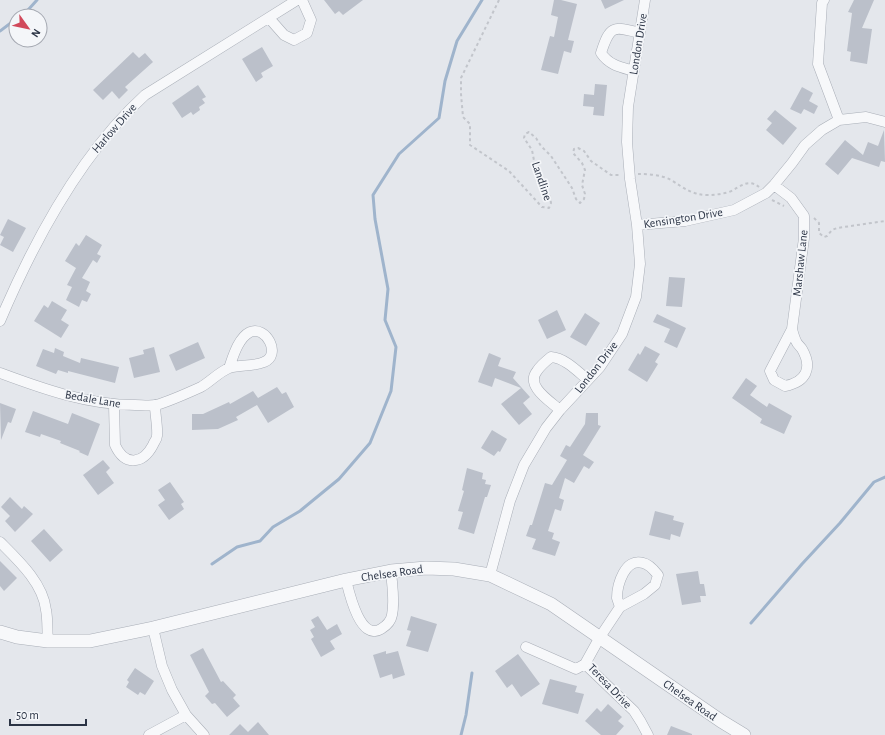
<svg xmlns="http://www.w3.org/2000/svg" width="885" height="735" viewBox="0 0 885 735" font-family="'Alegreya Sans',sans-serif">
	<rect width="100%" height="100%" fill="#e4e7ec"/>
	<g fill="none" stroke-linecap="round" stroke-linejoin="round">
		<path stroke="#9fb4cc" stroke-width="3" d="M20,16l8,-6 9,-10
			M0,31l16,-12
			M212,564l25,-17 23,-6 13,-14 27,-16 39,-32 31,-36 21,-52 5,-44 -11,-27 3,-31 -13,-70 -2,-24 26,-41 40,-36 6,-37 12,-40 25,-41
			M751,623l51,-59 38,-41 34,-41 11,-5
			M461,735l5,-20 6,-42"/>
	</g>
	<path fill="#bbc0ca" d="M324,0h39l-20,15 -4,-4 -4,3z
		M554,0h7l16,4 -9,36 6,1 -3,12 -7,-2 -6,23 -17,-4 9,-34 4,1 4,-20 -7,-2z
		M601,0h23l-19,9z
		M854,0h20l-12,28 10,1 -5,35 -17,-3 1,-9 -4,-1 5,-38 -4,-1z
		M262,47l11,19 -12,7 2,4 -7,5 -14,-23z
		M133,52l6,6 6,-5 8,9 -28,25 3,3 -9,9 -7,-8 -9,9 -10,-10z
		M595,84l12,1 -3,31 -11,-1 1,-8 -11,-1 1,-12 10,1z
		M198,85l8,12 -4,2 3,4 -6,4 1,3 -7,5 -2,-3 -9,6 -10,-15z
		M802,87l11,6 -4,8 9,5 -4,8 -10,-5 -3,5 -11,-5z
		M775,110l22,18 -14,17 -17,-15 6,-7 -5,-4z
		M884,130l1,32 -4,-1 -2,6 -27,-9 -14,17 -13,-11 20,-24 18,15 5,-13 10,4z
		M8,219l18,9 -13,24 -13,-7 4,-8 -4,-2z
		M86,235l16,10 -5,9 4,2 -4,7 -4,-3 -11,18 8,4 -4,9 5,3 -4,8 -5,-2 -3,7 -13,-7 6,-13 -5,-2 9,-17 -11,-7 11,-18 3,3z
		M669,277l16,1 -3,29 -16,-1z
		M52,301l15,9 -6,10 8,5 -8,13 -27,-17 10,-16 4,3z
		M557,310l9,20 -19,9 -9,-19z
		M585,313l15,10 -14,23 -16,-9z
		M657,314l29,14 -9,20 -13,-6 6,-13 -17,-7z
		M198,342l7,16 -29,13 -7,-16z
		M645,346l15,8 -5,8 3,2 -11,18 -19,-12 10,-17 2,2z
		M154,347l6,25 -26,6 -5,-20 15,-4 -1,-4z
		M55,348l9,4 -1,4 17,7 1,-5 38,9 -4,16 -47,-12v2l-10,-3 -2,4 -20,-8 7,-17 11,4z
		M489,353l12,5 -3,8 18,6 -3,6 17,19 -7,6 9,11 -13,11 -18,-21 20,-16 -26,-10 -3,9 -14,-5z
		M746,378l11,8 -7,9 17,12 2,-4 23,13 -8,18 -24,-11 2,-4 -30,-21z
		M277,387l5,7 4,-2 8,15 -26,16 -11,-18 -21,12 2,3 -20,9 -26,1v-16h11l26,-12 1,2 23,-13 5,7z
		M0,403l16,6 -5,14 -3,-1 -7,18z
		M33,411l35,13 4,-11 28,11 -12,32 -9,-4 1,-1 -20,-8 1,-2 -20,-7 -1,3 -15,-5z
		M586,413h12v12l3,1 -18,29 11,7 -5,7 -5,-3 -10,17 -9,-5 -6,20 5,2 -3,11 -6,-2 -7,22 6,2 -2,6 8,3 -5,14 -23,-7 4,-10 -10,-3 4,-11h2l13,-42 7,2 15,-25 -7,-4 6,-11 4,2 15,-23z
		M492,430l15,9 -7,13 -2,-1 -4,5 -13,-8z
		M103,460l7,8 -4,4 8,11 -16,12 -15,-20z
		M467,468l16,5 -1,6 4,1 -1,4 6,1 -4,12h-2l-11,37 -16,-5 5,-17 -5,-1 6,-20 -2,-1z
		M170,482l14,20 -3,2 3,5 -15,11 -11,-15 7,-5 -7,-10z
		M10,497l12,12 2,-3 9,8 -18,18 -10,-11 5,-5 -9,-9z
		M655,511l19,5 -1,4 11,3 -4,14 -9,-3 -1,6 -21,-5z
		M44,529l19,21 -13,12 -19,-21z
		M0,561l17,17 -13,13 -4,-5z
		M698,571l2,13h4l2,12h-6l1,6 -19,3 -6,-31z
		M318,616l9,14 10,-6 5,10 -12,7 5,8 -14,8 -10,-18 3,-2 -4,-7 5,-3 -4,-7z
		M411,616l26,8 -9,28 -22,-6 5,-15 -4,-1z
		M203,648l18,34 2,-1 13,14 -3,3 7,8 -13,11 -12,-14 -3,1 -7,-8 4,-4 -19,-37z
		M386,651v3l12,-3 7,24 -12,4 -1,-5 -12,4 -7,-23z
		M518,654l22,30 -19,13 -9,-13 -5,4 -12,-17z
		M135,668l19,13 -9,14 -5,-3 -2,3 -12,-8 3,-5 -2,-2z
		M550,679l27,7 -2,6 9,2 -6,20 -36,-10z
		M608,704l14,13 -4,4 6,5 -8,9h-15l-16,-14 12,-13 4,4z
		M258,722l11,13h-40l11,-11 8,8z
		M671,726l21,8v1h-25z"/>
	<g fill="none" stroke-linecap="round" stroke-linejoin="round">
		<defs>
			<path id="minor" d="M824,0l-2,3 -4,61 21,56
				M269,18l15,17 10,5 13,-7 4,-13 -9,-20
				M634,71c-14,-4 -25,-6 -33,-18 9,-28 12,-27 39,-20
				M774,185l17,13 13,18v22l-12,91 -22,42 4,9 11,6c21,-4 28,-18 17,-37 -2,-3 -5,-5 -6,-8 -2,-4 -3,-8 -4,-12
				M637,225l48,-4 49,-11 32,-17 8,-8 18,-22 13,-18 17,-15 17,-10 27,-3 19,5
				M0,321c34,-80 80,-167 145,-226l152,-95
				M0,373c43,16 88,32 135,32 6,0 14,1 21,0 11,-3 34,-13 45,-18 9,-5 18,-15 28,-19 11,-4 24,-1 35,-6 18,-7 2,-37 -14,-30 -12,6 -17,25 -21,36
				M114,405l1,40c10,22 28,19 38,0 1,-3 4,-6 4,-9 1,-8 -2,-22 -2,-31
				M560,410c-10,-9 -35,-24 -23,-39 3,-5 9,-10 14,-14 14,1 26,14 37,23
				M0,542c18,18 43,41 46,68 2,10 1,21 2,31
				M490,575l20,-74 14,-36 22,-37 14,-18 40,-43 22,-33 14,-37 4,-33 -3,-39 -7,-46 -3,-37 1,-35 17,-107
				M346,580c3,12 14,62 35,49 5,-3 10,-8 11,-14 3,-14 0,-30 -1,-44
				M153,628l9,38 10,24 14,25 18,20
				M526,647l50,22 9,-5
				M585,664l15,-27 20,-30 24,-13 11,-9 3,-10c-4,-5 -9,-11 -15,-12 -18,-6 -26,22 -26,35 1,3 2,6 3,9
				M585,664l49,47 7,11 7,13
				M149,735l37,-20"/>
			<path id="tertiary" d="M0,632l17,5 31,4h42l63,-13 193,-48 45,-9 35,-3 28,1 36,6 61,29 170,117 23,14"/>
		</defs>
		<use href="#minor" stroke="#a9aeb7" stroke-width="11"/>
		<use href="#tertiary" stroke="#a9aeb7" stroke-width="14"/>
		<path stroke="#c2c5cb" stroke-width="2" stroke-dasharray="3 3" stroke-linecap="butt" d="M499,0l-38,78v16l2,23 7,7v21l39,26 33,36 7,1 2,-5 -1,-6 -14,-26 -4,-21 -8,-12 1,-4 4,-2 7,6 5,8 10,10 21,32 4,11 4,4 4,-4 1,-5 -3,-9 3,-15 -3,-7 -9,-10 1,-4 4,-1 6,3 7,10 20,14h9
			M638,174c11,0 24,1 33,6 13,8 21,15 37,15 7,0 14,-1 21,-3 12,-5 18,-14 30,-5
			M772,200l12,6
			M814,218l5,5v10l5,4 3,-1 5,-6 5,-2 48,-7"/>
		<use href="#minor" stroke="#f7f8fa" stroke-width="10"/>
		<use href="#tertiary" stroke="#f7f8fa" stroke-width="13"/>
	</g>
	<g text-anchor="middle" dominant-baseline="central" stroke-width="3.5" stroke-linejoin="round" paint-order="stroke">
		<g font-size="12" fill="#2b3445" stroke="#f4f6f9">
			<text transform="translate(638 44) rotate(-81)">London Drive</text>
			<text transform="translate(114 128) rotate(-49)">Harlow Drive</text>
			<text transform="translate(542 181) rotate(71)">Landline</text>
			<text transform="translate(683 218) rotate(-9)">Kensington Drive</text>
			<text transform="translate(800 263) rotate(-84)">Marshaw Lane</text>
			<text transform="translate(596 367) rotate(-52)">London Drive</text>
			<text transform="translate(93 399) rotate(10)">Bedale Lane</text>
			<text transform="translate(392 573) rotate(-8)">Chelsea Road</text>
			<text transform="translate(610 686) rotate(46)">Teresa Drive</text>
			<text transform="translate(690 700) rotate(35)">Chelsea Road</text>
		</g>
	</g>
	<g transform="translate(28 28) rotate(123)"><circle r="19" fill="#f4f6f9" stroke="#a4a8b1"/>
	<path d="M0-3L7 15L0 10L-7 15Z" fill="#d1495b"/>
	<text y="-6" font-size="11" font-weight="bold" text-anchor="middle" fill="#2b3445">N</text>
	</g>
	<path d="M10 719v6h76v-6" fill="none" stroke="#2b3445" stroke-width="2"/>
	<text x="16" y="719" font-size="12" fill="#2b3445" stroke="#f4f6f9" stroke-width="3" paint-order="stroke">50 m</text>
</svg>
